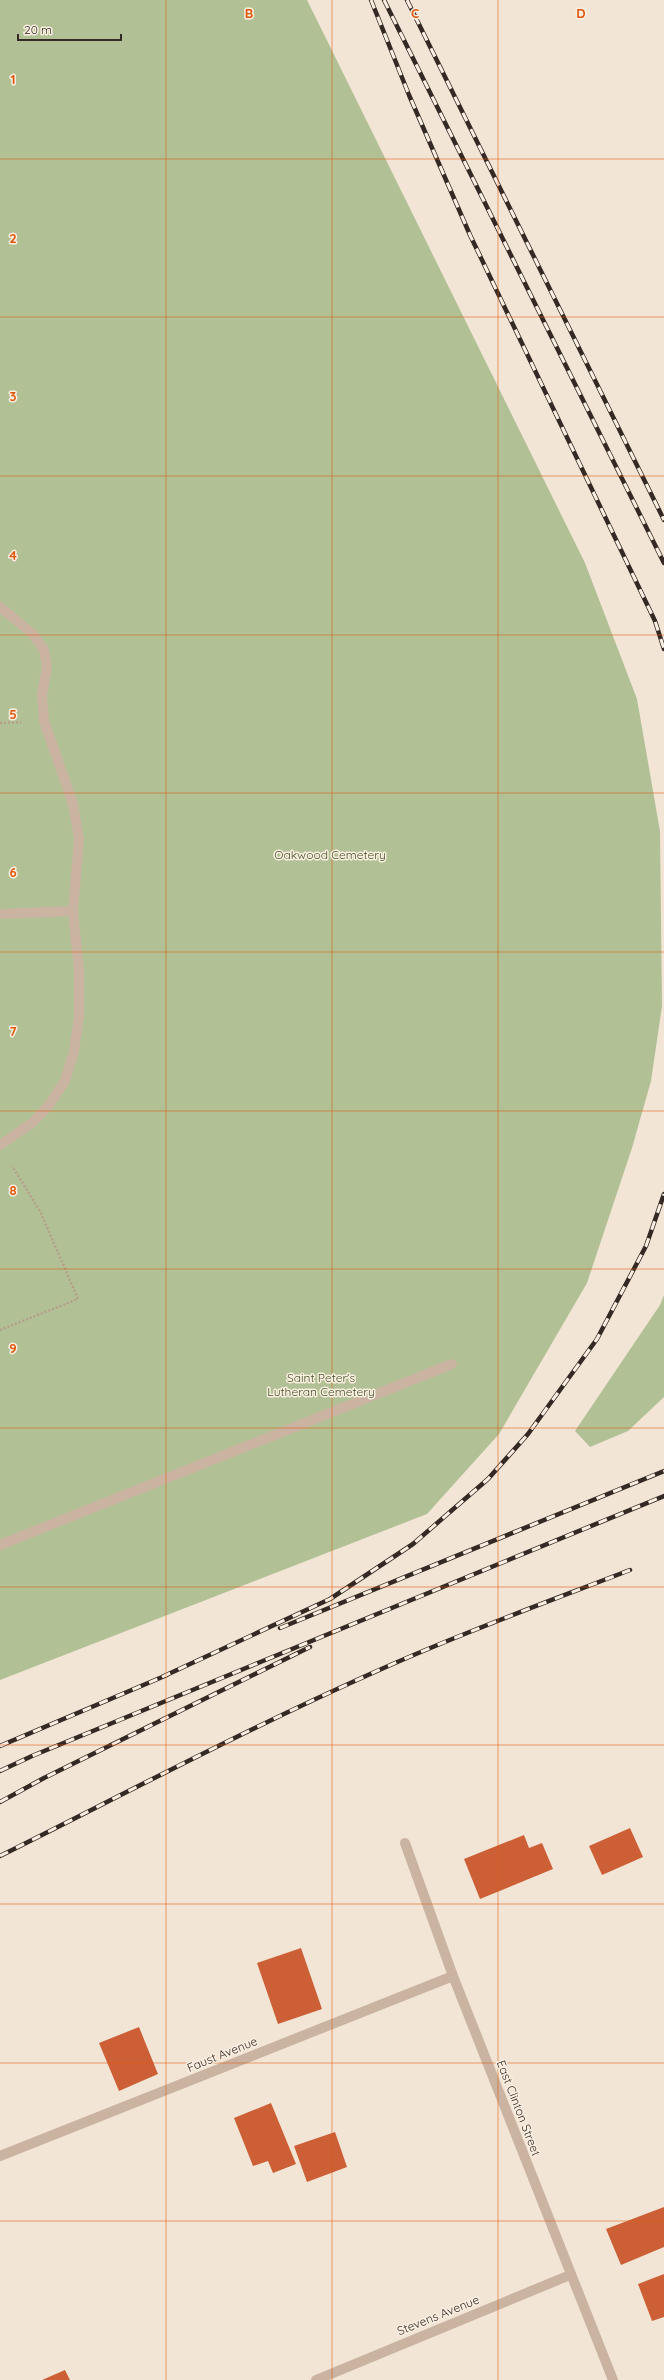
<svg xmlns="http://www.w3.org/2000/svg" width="664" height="2380" viewBox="0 0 664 2380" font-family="Quicksand,sans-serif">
	<rect width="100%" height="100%" fill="#f2e5d5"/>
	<path fill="#b1c195" d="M0,0h307l278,563 52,136 23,132 2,175 -11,75 -19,67 -45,135 -88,151 -72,80 -427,166z
		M664,1295v102l-36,34 -38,16 -15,-16 85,-126z"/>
	<path fill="#cd5f37" d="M630,1828l13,29 -41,18 -13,-29z
		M524,1835l5,13 13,-5 11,26 -73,30 -16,-40z
		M301,1948l21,61 -44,15 -21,-61z
		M139,2027l19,47 -39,17 -20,-48z
		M271,2103l25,61 -23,9 -5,-12 -15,5 -19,-48z
		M335,2132l12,35 -40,15 -13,-36z
		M664,2207v40l-43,18 -15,-36z
		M664,2274v43l-12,4 -14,-37z
		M65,2370l5,10h-28z"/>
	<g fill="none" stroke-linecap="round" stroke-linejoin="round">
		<path stroke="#b69e8b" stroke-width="2.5" stroke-dasharray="2 2" stroke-linecap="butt" d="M0,723l21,-1
			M0,1330l78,-31 -38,-88 -28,-45"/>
		<path stroke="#cab4a1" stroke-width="10" d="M0,607l33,27 11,16 3,17 -5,28 2,26 29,83 6,35 -6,72 6,60v46l-5,34 -9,30 -16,24 -17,18 -32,22
			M0,914l73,-3
			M0,1545l452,-181"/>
		<path stroke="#cab4a1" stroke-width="10" d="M405,1843l48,133 160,404
			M0,2156l453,-180
			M316,2380l254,-105"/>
		<defs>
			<path id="rail" d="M371,0l38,95 61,140 185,386 9,28
				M384,0l280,563
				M407,0l257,520
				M280,1628l384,-157
				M162,1677l168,-78 83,-55 75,-65 40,-45 69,-95 49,-93 18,-52
				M0,1746l167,-71
				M0,1771l32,-15 632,-260
				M0,1802l44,-24 266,-131
				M0,1856c122,-61 243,-125 368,-181 86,-39 174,-71 262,-105"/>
		</defs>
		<use href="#rail" stroke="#342924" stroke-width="4.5"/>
		<use href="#rail" stroke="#faefe1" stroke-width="3" stroke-dasharray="9" stroke-linecap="butt"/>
	</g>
	<path fill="none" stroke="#df570d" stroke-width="1" stroke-opacity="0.55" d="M166,0v2380M332,0v2380M498,0v2380M0,159h664M0,317h664M0,476h664M0,635h664M0,793h664M0,952h664M0,1111h664M0,1269h664M0,1428h664M0,1587h664M0,1745h664M0,1904h664M0,2063h664M0,2221h664"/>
	<g text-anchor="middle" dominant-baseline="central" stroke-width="3" stroke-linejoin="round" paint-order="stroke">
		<g font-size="12" fill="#425327" stroke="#faefe1">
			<text x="330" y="854">Oakwood Cemetery</text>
			<text x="321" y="1377">Saint Peter's<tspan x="321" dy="14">Lutheran Cemetery</tspan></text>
		</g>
		<g font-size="12" fill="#342924" stroke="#faefe1">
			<text transform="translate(222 2054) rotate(-22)">Faust Avenue</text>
			<text transform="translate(519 2108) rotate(69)">East Clinton Street</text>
			<text transform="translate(438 2315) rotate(-22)">Stevens Avenue</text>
		</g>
	</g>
	<g font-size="13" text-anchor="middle" font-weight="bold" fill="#df570d" stroke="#faefe1" stroke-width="3" stroke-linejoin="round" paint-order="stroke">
		<text x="249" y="18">B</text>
		<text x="415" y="18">C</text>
		<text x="581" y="18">D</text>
		<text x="13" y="84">1</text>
		<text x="13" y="243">2</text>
		<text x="13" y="401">3</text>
		<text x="13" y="560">4</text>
		<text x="13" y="719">5</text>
		<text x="13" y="877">6</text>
		<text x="13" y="1036">7</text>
		<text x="13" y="1195">8</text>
		<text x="13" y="1353">9</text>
	</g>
	<path d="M18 34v6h103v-6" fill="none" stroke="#342924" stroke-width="2"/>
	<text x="24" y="34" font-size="12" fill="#342924" stroke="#faefe1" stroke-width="3" paint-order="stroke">20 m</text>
</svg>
